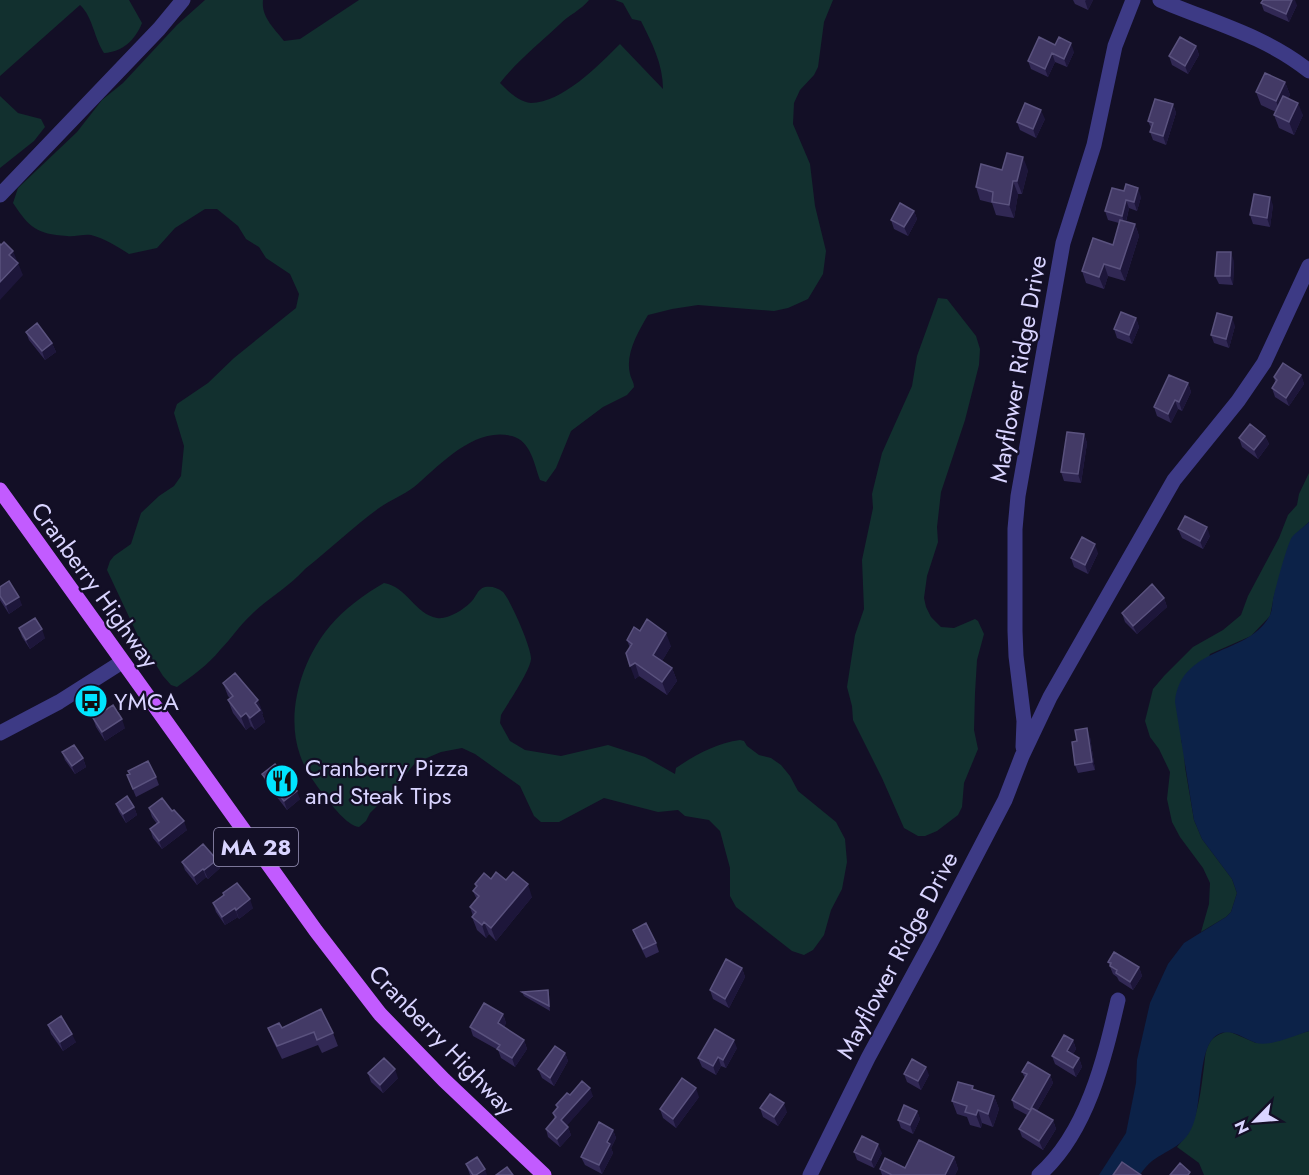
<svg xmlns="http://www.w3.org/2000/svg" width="1309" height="1175" viewBox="0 0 1309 1175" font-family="Jost,sans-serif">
	<rect width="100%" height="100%" fill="#130f26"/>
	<path fill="#12302f" d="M0,0h129l13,23c-7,17 -19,29 -38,30 -10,-15 -11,-36 -24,-48l-80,71z
		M205,0h58c-2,17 11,28 21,41l16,-2 59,-39h230c-8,10 -20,15 -29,24 -20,19 -43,37 -60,59 8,8 18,19 31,20 31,0 68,-38 89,-59l43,45c0,-25 -11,-46 -22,-68l-9,-2 -9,-16 -8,-3h218l-9,22 -6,45 -4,8 -14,15 -6,13 -1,21 17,40 5,42 11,45 -3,23 -15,25 -20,9 -14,3 -76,-6 -26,4 -24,6c-10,17 -23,39 -18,59 1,5 4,8 4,13l-7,8 -24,12 -32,24 -15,37 -10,14 -6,-2c-6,-16 -9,-39 -28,-44 -38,-10 -73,30 -98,51 -10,8 -24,13 -35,21 -26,19 -49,41 -74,61 -16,18 -37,29 -54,46 -12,11 -20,24 -31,35 -12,15 -28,26 -43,37l-6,-2 -8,-9 -25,-40 -31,-66 3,-9 4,-5 17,-12 10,-31 18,-17 15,-10 7,-10 3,-30 -10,-33 3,-9 31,-21 26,-25 62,-50 3,-14 -9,-20 -24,-16 -7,-11 -13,-8 -8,-13 -21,-17h-12l-30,19 -18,20 -28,6c-11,-7 -25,-16 -38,-19 -8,-1 -17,2 -24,1 -31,-2 -38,-9 -54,-33l5,-15 59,-56 25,-32 21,-17 54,-58z
		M0,96l18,17 23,6 4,8 -11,14 -34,27z
		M938,298l9,1 29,37 4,13 -1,16 -14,55 -24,72 -4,35 1,15 -11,34 -3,22 2,9 5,10 10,10 13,1 21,-9 3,2 6,13 -7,26 -2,33 -1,37 4,19 -14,34 -2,24 -4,8 -21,16 -12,5h-7l-14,-8 -22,-50 -29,-58 -1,-14 -5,-19 8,-52 9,-26 -2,-49 11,-52 -1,-14 10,-41 30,-67 5,-30z
		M1309,473v49l-17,16 -18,58 -4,20 -19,20 -41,18 -29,86 3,10 1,17 9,53 8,19 30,40 5,14 -6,19 -5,5 -25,15 8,-28 1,-21 -7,-15 -23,-31 -8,-15 -5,-23 3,-27 -11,-23 -9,-12 -5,-16 8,-32 11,-13 29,-29 30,-17 18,-15 7,-19 31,-58 9,-23 9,-10 2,-11z
		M384,583c23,4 31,31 53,35 10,2 26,-8 33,-15 6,-5 7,-14 15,-16 7,-1 13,1 18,5 7,7 29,57 28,67 -1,12 -23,44 -30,56l-1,8 10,18 15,9 36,6 47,-11 37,12 30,17 1,-6c19,-13 41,-25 64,-28l4,1 3,5 12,9 12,3 10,7 9,11 8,15 38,31 9,17 2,23 -5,27 -11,21 -7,25 -11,15 -9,5 -12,-4 -56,-44 -6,-11v-28l-10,-37 -11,-11 -24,-4 -7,-6 -20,2 -54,-14 -45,24h-18l-7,-6 -14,-30 -45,-32 -13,-6 -21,4 -26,11 -21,26 -24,24 -4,8 -7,6c-13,-2 -27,-22 -36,-33 -9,-12 -18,-24 -23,-39 -15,-42 2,-96 30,-129 15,-18 35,-32 54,-43z
		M1228,1031l28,12h12l41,-12v144h-105l-5,-12 -22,-16c21,-22 23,-51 27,-80 1,-7 1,-17 5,-23 4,-8 11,-10 19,-13z"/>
	<path fill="#0c2248" d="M1309,522v509c-13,4 -39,16 -53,12 -12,-4 -25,-16 -39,-8 -19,11 -15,66 -23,87 -8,24 -24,26 -42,39 -5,4 -9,9 -12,14h-41l27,-42 10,-50 1,-23 13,-57 18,-39 16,-21 42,-26 5,-5 6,-19 -5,-14 -30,-40 -8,-19 -19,-118c6,-57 72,-46 94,-85 4,-6 3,-16 5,-22 3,-12 13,-50 18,-58 4,-5 12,-10 17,-15z"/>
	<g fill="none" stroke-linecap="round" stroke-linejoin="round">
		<path stroke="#3d3a85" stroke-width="15" d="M1160,0c51,22 104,35 149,71
			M0,195l159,-166 24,-29
			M0,733l59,-31 63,-40
			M1023,747l1,-26 -8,-65 -1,-25v-102l3,-33 45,-253 31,-98 21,-99 18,-46
			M810,1175l58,-117 63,-116 74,-142 17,-44 28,-59 124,-217 64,-79 26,-38 45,-97
			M1039,1175c48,-42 65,-115 79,-175"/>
		<path stroke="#c25bff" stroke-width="15" d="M0,490l316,441 64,83 64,66 100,95"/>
	</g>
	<path fill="#312854" d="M1073,0h20l-5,10 -13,-6z
		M1261,3l36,2 -8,17 -25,-11z
		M1055,45l19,7 -7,15 -12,-5 -7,15 -17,-8 -3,-8z
		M1196,46l3,9 -11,19 -16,-9 -3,-9z
		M1285,82l5,13 -2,3 15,17 -9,20 -15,-7 -5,-13 2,-3 -15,-7 -5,-13z
		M1173,104l3,9 -10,32 -13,-5 -3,-8 1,-4 -3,-7z
		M1045,119l-9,19 -16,-8 -3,-8z
		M1002,170h26l-6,24h-4l-4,24 -18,-3 -4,-12 -12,-3 -4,-13z
		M1112,188l29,9 -4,14 -8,-3 -3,14 9,2 4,12 -14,45 -17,-5 -4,13 -18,-6 -4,-12 31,-26 6,-22 -11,-3 -3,-9z
		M1273,205l-3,22 -17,-3 -3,-9z
		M914,211l3,8 -9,17 -14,-7 -3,-9z
		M1234,261l-1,24 -14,-1 -4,-8z
		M1136,318l3,9 -7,17 -15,-6 -3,-9z
		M1235,326l-6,22 -15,-5 -3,-8z
		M26,332l26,11 4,9 -11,8 -16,-20z
		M1301,375l3,9 -15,22 -14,-9 -3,-9 3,-6 -1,-5z
		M1188,383l3,9 -9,19 -4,-2 -7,14 -14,-7 -3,-9z
		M1084,434l3,9 -6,40 -17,-2 -3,-9z
		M1265,436l4,8 -11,15 -16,-12 -3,-9z
		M1178,529l32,7 -7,13 -21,-11z
		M1098,553l-10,21 -14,-7 -3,-9z
		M0,587l22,18 -13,9 -9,-14z
		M1164,598l3,9 -30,27 -12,-12 -3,-9z
		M19,628l26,10 -15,11 -8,-12z
		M627,640l44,6 -9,15 10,7 5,13 -10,14 -28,-19 -4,3 -5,-31z
		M223,683l40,30 -1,1 3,8 -10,8 -4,-4 -5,4 -13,-17 -5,-13 2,-2 -2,-2z
		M93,718l32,10 -20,13 -9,-14z
		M1090,737l5,33 -17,3 -3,-8 2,-24z
		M62,752l21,6 3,9 -11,7 -10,-14z
		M128,771l28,6 3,8 -23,12 -9,-22 2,-1z
		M262,774l38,25 -13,11 -21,-27z
		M116,804l18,3 3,8 -11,8 -7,-11z
		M149,808l23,3 15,19 -25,19 -9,-11 -3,-9 7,-5 -5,-7z
		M217,860l3,8 -12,11 -2,-2 -9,8 -12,-15 -3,-8z
		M491,879l15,1 26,17 -36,44 -7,-7 -3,4 -9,-8 -5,-13 1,-1 -3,-9 7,-7 -4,-9 3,-3 -1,-4z
		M223,893l30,15 -14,11 -1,-2 -13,8 -9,-13 -3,-9 11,-7z
		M633,930l23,13 3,9 -13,6 -10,-20z
		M1108,962l31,5 3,9 -9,14 -14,-9 -2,-4 -4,-3z
		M742,968l3,9 -16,31 -16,-9 -3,-9z
		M522,992l27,3 1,16 -26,-15z
		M503,1014l3,9 -2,4 20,13 3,9 -12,18 -14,-9 -3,-8 -25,-14 -3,-9z
		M48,1025l28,17 -13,9 -12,-17z
		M268,1028h14l51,5 5,13 -16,7 -4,-8 -36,14 -9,-18z
		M1073,1040l3,9 -3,5 6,4 3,9 -6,10 -21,-13 -3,-8z
		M737,1048l-11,20 -5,-2 -5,9 -14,-8 -4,-9z
		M565,1053l3,8 -14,25 -12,-8 -4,-9z
		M1022,1072l28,3 3,8 -16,28 16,9 3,9 -13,21 -21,-13 -3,-8 8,-14 -13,-7 -2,-8 13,-22z
		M368,1073l30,5 -15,15 -12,-11z
		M904,1074l25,1 -8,15 -14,-8z
		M974,1089l20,7 5,13 -6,18 -11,-4 -1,5 -11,-3 -3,-8 -10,-3 -5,-13z
		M570,1095l23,1 -26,29 4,10 -11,12 -12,-10 -2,-8 9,-10 -2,-6 4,-5 -1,-3z
		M699,1097l-23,31 -13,-10 -3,-9z
		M760,1108l27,4 -9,14 -15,-9z
		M917,1111l3,8 -7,15 -12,-6 -3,-8z
		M613,1130l3,8 -5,10 2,5 -11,21 -17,-9 -4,-8z
		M854,1152l28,1 -8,15 -17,-8z
		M954,1157l4,12 -3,6h-73l-2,-6 25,-1z
		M466,1164l21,11h-17z"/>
	<path fill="#1d163a" d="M1086,0h7l-5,10 -3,-9z
		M1292,0h3l2,5 -8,17 -3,-8z
		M1071,43l3,9 -7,15 -3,-8z
		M1196,46l3,9 -11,19 -3,-8z
		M1052,53l3,9 -7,15 -3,-8z
		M1285,82l5,13 -9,19 -5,-13z
		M1298,103l5,12 -9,20 -5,-13z
		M1173,104l3,9 -10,32 -3,-9z
		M1041,110l4,9 -9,19 -3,-9z
		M1023,157l5,13 -6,24 -5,-13z
		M1013,181l5,13 -4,24 -5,-13z
		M1138,188l3,9 -4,14 -3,-9z
		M1270,197l3,8 -3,22 -3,-9z
		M1126,200l3,8 -4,17 -3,-9z
		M914,211l3,8 -9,17 -4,-9z
		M1135,224l4,12 -14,45 -5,-12z
		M13,251l10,24 -23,25v-18l9,-27z
		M1231,252l3,9 -1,24 -3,-9z
		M1104,264l4,12 -4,13 -5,-12z
		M1232,317l3,9 -6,22 -3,-9z
		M1136,318l3,9 -7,17 -3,-9z
		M52,343l4,9 -11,8 -3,-9z
		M1301,375l3,9 -15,22 -3,-8z
		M1188,383l3,9 -9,19 -3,-9z
		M1175,400l3,9 -7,14 -3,-9z
		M1084,434l3,9 -6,40 -3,-9z
		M1265,436l4,8 -11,15 -4,-9z
		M1207,527l3,9 -7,13 -3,-8z
		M1095,544l3,9 -10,21 -3,-9z
		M19,597l3,8 -13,9 -3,-9z
		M1164,598l3,9 -30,27 -4,-8z
		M42,629l3,9 -15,11 -4,-9z
		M666,633l5,13 -13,22 -5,-13z
		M635,663l4,13 -4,3 -5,-13z
		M672,668l5,13 -10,14 -5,-13z
		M258,700l5,13 -1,1 3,8 -10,8 -5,-12 5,-15z
		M246,713l5,13 -5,4 -5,-13z
		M122,719l3,9 -20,13 -3,-9z
		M1087,728l3,9 5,33 -3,-8z
		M83,758l3,9 -11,7 -3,-8z
		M297,791l3,8 -13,11 -3,-9z
		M134,807l3,8 -11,8 -3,-9z
		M184,821l3,9 -25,19 -3,-8z
		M217,860l3,8 -12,11 -4,-9z
		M203,869l3,8 -9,8 -3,-9z
		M528,884l4,13 -36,44 -5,-13z
		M250,899l3,9 -14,11 -3,-9z
		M235,908l3,9 -13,8 -3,-8z
		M484,922l5,12 -3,4 -4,-13z
		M1139,967l3,9 -9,14 -3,-8z
		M742,968l3,9 -16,31 -4,-9z
		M548,990l1,5 1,16 -1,-5z
		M503,1014l3,9 -5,9 -3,-9z
		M72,1034l4,8 -13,9 -3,-9z
		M524,1040l3,9 -12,18 -3,-9z
		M734,1040l3,8 -11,20 -3,-8z
		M1073,1040l3,9 -6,11 -3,-9z
		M565,1053l3,8 -14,25 -4,-8z
		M718,1057l3,9 -5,9 -3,-9z
		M1079,1058l3,9 -6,10 -3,-9z
		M926,1067l3,8 -8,15 -3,-9z
		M395,1069l3,9 -15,15 -3,-8z
		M1050,1075l3,8 -20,35 -3,-8z
		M590,1088l3,8 -29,33 -3,-9z
		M696,1088l3,9 -23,31 -3,-9z
		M994,1096l5,13 -6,18 -5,-13z
		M784,1103l3,9 -9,14 -4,-9z
		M978,1110l4,13 -1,5 -5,-13z
		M917,1111l3,8 -7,15 -3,-9z
		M1053,1120l3,9 -13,21 -4,-9z
		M568,1127l3,8 -11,12 -3,-8z
		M613,1130l3,8 -5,10 2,5 -11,21 -3,-9 8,-23z
		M878,1144l4,9 -8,15 -3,-8z
		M954,1157l4,12 -3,6h-10z
		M485,1169l2,6h-11z"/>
	<path fill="#433a66" stroke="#5a527e" stroke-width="1.5" d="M1263,0h29l-6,14 -25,-11z
		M1039,37l16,8 4,-8 12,6 -7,16 -12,-6 -7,16 -17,-8z
		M1180,37l16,9 -11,20 -16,-10z
		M1265,73l20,9 -9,19 -20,-9z
		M1283,96l15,7 -9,19 -15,-7z
		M1155,99l18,5 -10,32 -13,-4 3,-9 -5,-2z
		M1025,103l16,7 -8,19 -16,-7z
		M1007,153l16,4 -6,24h-4l-4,24 -17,-3 1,-10 -17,-5 5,-23 21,6z
		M1126,184l12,4 -4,14 -8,-2 -4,16 -17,-5 7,-23 12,3z
		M1254,194l16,3 -3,21 -17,-3z
		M900,203l14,8 -10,16 -13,-7z
		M1120,220l15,4 -15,45 -16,-5 -5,13 -17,-6 11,-33 20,7z
		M4,242l9,9 -4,4 9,8 -18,19v-38l1,1z
		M1217,252h14l-1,24h-15z
		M1121,312l15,6 -7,17 -15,-6z
		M1217,313l15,4 -6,22 -15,-4z
		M37,323l15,20 -10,8 -16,-19z
		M1283,363l18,12 -15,23 -14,-10 5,-8 -3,-3z
		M1169,375l19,8 -9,19 -4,-2 -7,14 -14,-7z
		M1250,424l15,12 -11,14 -15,-12z
		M1067,432l17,2 -6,40 -17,-2z
		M1185,516l22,11 -7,14 -22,-12z
		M1082,537l13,7 -10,21 -14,-7z
		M9,581l10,16 -13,8 -6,-9v-9z
		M1152,584l12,14 -31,28 -11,-13z
		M35,618l7,11 -16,11 -7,-12z
		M647,619l19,14 -13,22 19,13 -10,14 -27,-19 -5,3 -4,-13 6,-9 -5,-4 7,-13 6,4z
		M235,673l23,27 -3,3 5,7 -10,8 -4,-5 -5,4 -13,-17 5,-4 -10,-13z
		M113,705l9,14 -20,13 -9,-14z
		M1087,728l5,34 -17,3 -3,-23 5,-1 -2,-11z
		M74,745l9,13 -11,8 -10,-14z
		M148,761l8,16 -23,12 -6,-14 3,-1 -2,-3z
		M275,764l22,27 -13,10 -22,-27z
		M127,796l7,11 -11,7 -7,-10z
		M162,798l10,13 2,-1 10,11 -25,20 -9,-12 9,-7 -10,-14z
		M203,844l14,16 -13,10 -1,-1 -9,7 -12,-14z
		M496,872l10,8 7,-8 15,12 -37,44 -7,-6 -2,3 -10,-8 4,-5 -6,-5 9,-11 -6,-5 4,-5 -2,-2 9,-11 7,6z
		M237,883l13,16 -14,11 -1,-2 -13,9 -9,-14 11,-8 -1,-2z
		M646,923l10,20 -13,6 -10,-19z
		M1114,952l25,15 -9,15 -14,-9 1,-3 -7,-4 1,-3 -3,-1z
		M726,959l16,9 -17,31 -15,-9z
		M548,990l1,16 -27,-14z
		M484,1003l19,11 -5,9 26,17 -12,18 -15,-9 3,-4 -30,-18z
		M321,1009l12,24 -16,7 -3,-8 -37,14 -9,-18 11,-5 3,5z
		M61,1016l11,18 -12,8 -12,-17z
		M715,1029l19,11 -11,20 -5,-3 -5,9 -15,-8z
		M1064,1035l9,5 -6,11 12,7 -6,10 -21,-12z
		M555,1046l10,7 -15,25 -12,-9z
		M384,1058l11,11 -15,16 -12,-12z
		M912,1059l14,8 -8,14 -14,-7z
		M1028,1062l22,13 -20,35 -18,-10 15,-26 -5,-2z
		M682,1078l14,10 -23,31 -13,-10z
		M582,1081l8,7 -29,32 7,7 -11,12 -11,-10 10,-12 -3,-4 5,-6 -2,-2 11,-12 3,2z
		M958,1082l15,4 -1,3 22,7 -6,18 -10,-4 -2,5 -11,-3 2,-6 -15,-5z
		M770,1094l14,9 -10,14 -14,-9z
		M904,1105l13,6 -7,14 -12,-5z
		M1032,1108l21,12 -14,21 -20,-12z
		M599,1122l14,8 -6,12 3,2 -11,21 -18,-8z
		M862,1136l16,8 -7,16 -17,-8z
		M919,1140l35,17 -9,18h-53l-12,-6 5,-11 20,10z
		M477,1157l8,12 -9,6h-3l-7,-11z
		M1122,1162l19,13h-28z
		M1180,1163l10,9 -2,3h-18z
		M507,1167l6,8h-17z"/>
	<defs>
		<symbol id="bus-disc" viewBox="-11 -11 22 22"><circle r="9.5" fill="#00e5ff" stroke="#130f26"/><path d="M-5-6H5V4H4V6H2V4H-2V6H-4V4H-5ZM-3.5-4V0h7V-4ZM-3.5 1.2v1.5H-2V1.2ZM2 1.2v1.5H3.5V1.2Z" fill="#111"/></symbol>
		<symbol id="restaurant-disc" viewBox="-11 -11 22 22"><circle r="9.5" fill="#00e5ff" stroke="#130f26"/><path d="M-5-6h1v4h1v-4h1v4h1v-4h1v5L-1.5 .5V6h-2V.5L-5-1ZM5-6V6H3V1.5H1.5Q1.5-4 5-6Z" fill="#111"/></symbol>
	</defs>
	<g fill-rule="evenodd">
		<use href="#bus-disc" x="72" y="682" width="38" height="38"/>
		<use href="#restaurant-disc" x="263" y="762" width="38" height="38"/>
	</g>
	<g text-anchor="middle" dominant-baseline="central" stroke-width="4.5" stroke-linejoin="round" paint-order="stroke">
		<rect fill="#130f26" stroke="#9e99be" stroke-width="1.5" x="214" y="828" width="84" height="38" rx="4.5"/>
		<g font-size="22" font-weight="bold" fill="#d9d4ff">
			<text x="256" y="847">MA 28</text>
		</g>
		<g font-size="24" fill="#d9d4ff" stroke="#130f26">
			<text transform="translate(1018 369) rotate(-80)">Mayflower Ridge Drive</text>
			<text transform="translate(95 585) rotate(54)">Cranberry Highway</text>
			<text transform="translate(897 955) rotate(-62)">Mayflower Ridge Drive</text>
			<text transform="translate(442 1040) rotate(46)">Cranberry Highway</text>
		</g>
		<g font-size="24" fill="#d9d4ff" stroke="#130f26" text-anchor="start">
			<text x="114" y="701">YMCA</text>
			<text x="305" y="767">Cranberry Pizza<tspan x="305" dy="28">and Steak Tips</tspan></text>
		</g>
	</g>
	<g transform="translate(1255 1121) rotate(245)" stroke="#130f26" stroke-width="4.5" paint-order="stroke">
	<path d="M0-4.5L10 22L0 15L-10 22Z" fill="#d9d4ff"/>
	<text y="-9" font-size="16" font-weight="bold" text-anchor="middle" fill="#d9d4ff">N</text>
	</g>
</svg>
